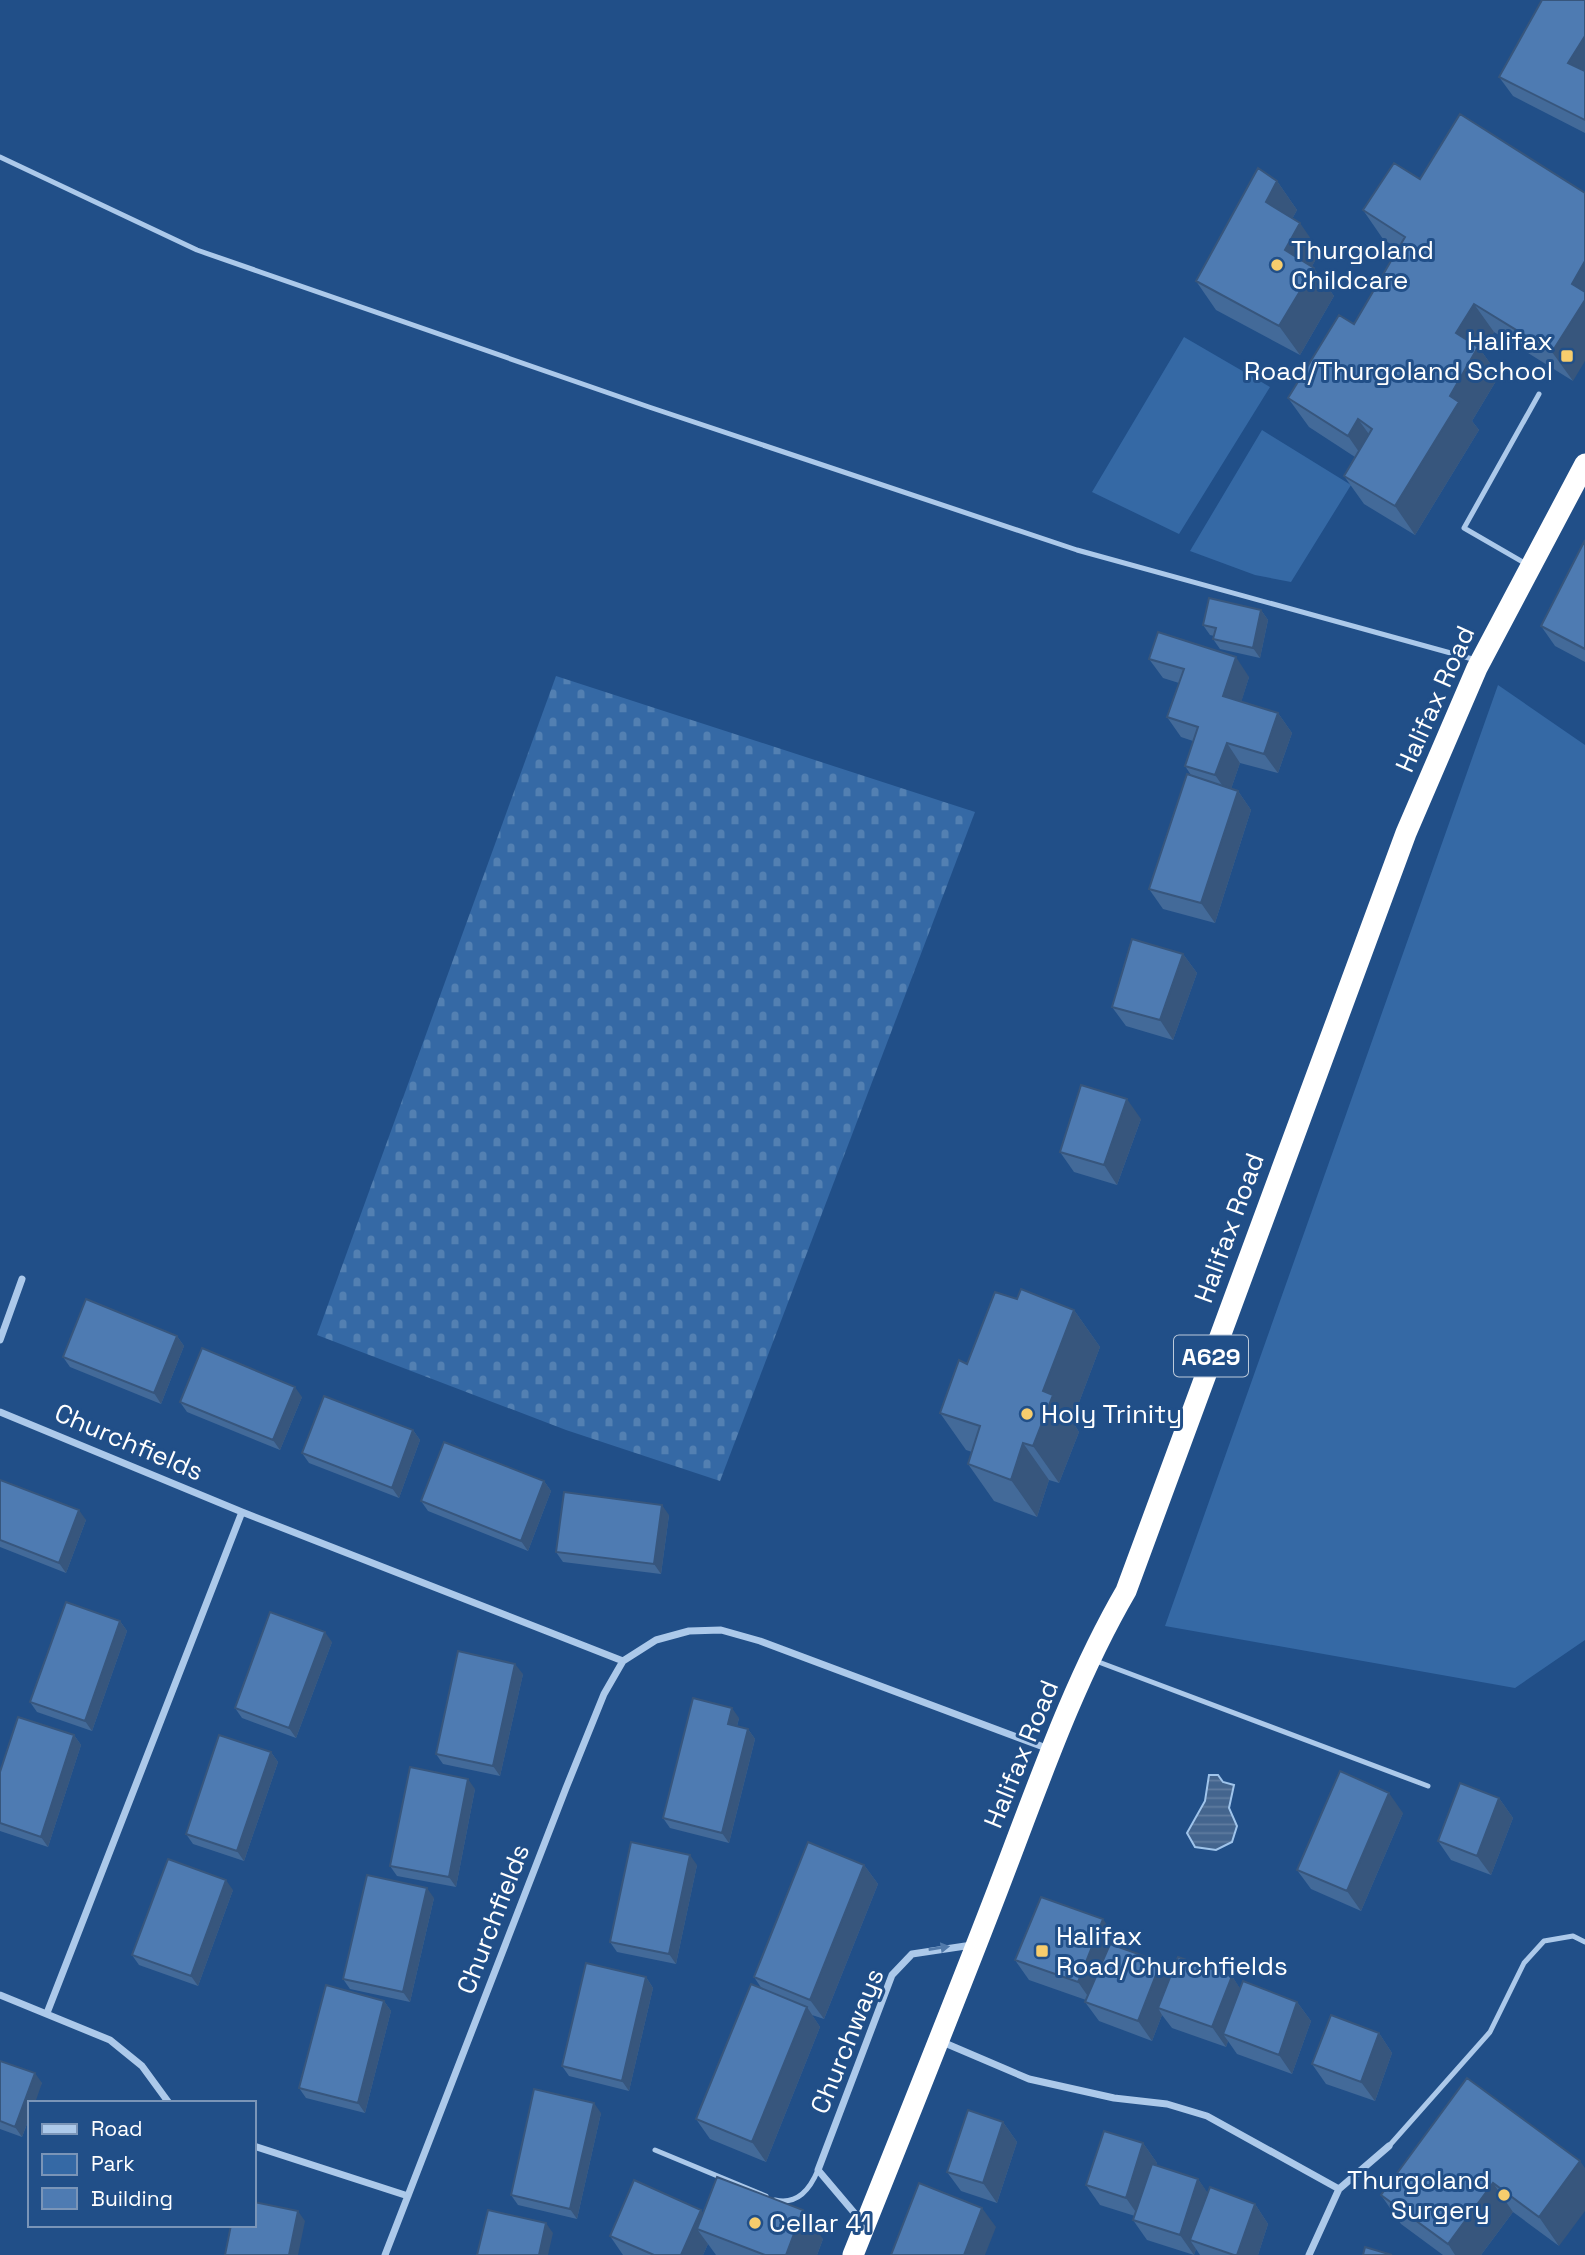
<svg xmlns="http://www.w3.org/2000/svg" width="1585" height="2255" viewBox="0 0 1585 2255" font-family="'Space Grotesk',sans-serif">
	<defs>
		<pattern id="cemetery-stones" width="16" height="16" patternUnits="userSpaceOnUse" patternTransform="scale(1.75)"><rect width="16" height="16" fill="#3569a5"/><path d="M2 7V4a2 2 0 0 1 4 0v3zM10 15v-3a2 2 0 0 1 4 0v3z" fill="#5380b2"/></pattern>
		<pattern id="water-rules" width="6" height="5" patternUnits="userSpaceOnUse" patternTransform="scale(1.75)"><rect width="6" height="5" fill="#44658e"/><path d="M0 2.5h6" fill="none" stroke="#607c9f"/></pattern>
	</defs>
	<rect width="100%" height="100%" fill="#214f88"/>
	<path fill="url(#cemetery-stones)" d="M556,676l419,136 -255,669 -154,-51 -249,-95z"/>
	<path fill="#3569a5" d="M1184,337l86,50 -91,147 -87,-42z
		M1262,430l89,55 -60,97 -36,-7 -65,-24z
		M1498,685l87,60v895l-70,48 -350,-62z"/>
	<path fill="url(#water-rules)" stroke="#9fc4eb" stroke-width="2" d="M1209,1775h9l5,7 11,3 -5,23 8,18 -5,16 -16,8 -21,-3 -8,-14 18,-32z"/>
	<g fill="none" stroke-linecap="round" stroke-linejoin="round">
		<path stroke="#acc9ea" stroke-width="5" d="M0,157l197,93 452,157 428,143 399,110
			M1528,565l-64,-37 75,-134
			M1096,1661l332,125
			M1389,2146l101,-114 34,-69 20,-22 29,-5 12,6
			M655,2150l111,46
			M775,2200c23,5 35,-11 43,-30"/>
		<path stroke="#acc9ea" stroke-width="7" d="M0,1340l22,-61
			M0,1412l242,100 381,149
			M0,1995l110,45 32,26 27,37
			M47,2013l195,-501
			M940,2041l89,38 85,19 53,6 40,12 132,73
			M254,2146l154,50
			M862,2222l-44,-52 74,-195 20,-21 60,-9
			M385,2255l181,-467 38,-94 19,-33 33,-21 33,-9 32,-1 39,11 289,108
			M1309,2255l30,-66 50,-43"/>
		<path stroke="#fff" stroke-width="21" d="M853,2255c49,-122 98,-244 145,-366 39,-101 74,-205 128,-298l280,-758 71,-165 108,-204"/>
	</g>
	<path fill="#436a99" d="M1585,0v133l-72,-37 -14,-19z
		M1460,114l113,267 -79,-49 -12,20 17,24 -27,45 7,9 -64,105 -51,-31 -20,-28 11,-19 -46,-30 -21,-29 66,-74 44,-75 -15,-10 -20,-29 57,-31z
		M1277,181l20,29 -5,9 28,33 -8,14 22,30 -34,59 -84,-45 -20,-29z
		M1585,540v122l-30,-16 -14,-20z
		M1261,610l7,10 -8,38 -40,-9 -7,-10 1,-3 -4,-1 -7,-10z
		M1149,659l100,18 -8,25 37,11 14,20 -14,40 -38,-10 -9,26 7,2 13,19 -36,113 -52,-14 -14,-20 42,-114 -6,-9 8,-25 -12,-4 -14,-20 12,-34 -16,-5z
		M1183,954l14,19 -24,67 -47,-14 -14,-19z
		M1141,1119l-24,66 -43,-13 -14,-20z
		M1017,1299l57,11 26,37 -28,74 7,11 -20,51 -10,-3 -12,37 -43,-16 -26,-37 4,-12 -6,-2 -26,-37z
		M177,1336l7,10 -23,58 -91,-37 -7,-10z
		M302,1397l-22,53 -93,-38 -7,-10z
		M413,1430l7,10 -21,58 -90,-35 -7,-10z
		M0,1480l86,40 -20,53 -66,-26z
		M544,1481l7,10 -23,60 -100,-40 -7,-10z
		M669,1515l-8,59 -98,-12 -7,-10z
		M120,1621l7,10 -35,100 -55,-19 -7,-10z
		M332,1642l-36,96 -54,-20 -7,-10z
		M523,1674l-23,102 -57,-12 -7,-10z
		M739,1718l-2,8 11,3 7,10 -26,104 -59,-15 -7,-10z
		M74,1735l7,10 -33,102 -48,-16v-59z
		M271,1752l7,10 -34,99 -51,-17 -7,-10z
		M475,1789l-19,98 -59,-11 -7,-10z
		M1499,1798l14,20 -22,57 -40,-15 -13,-19z
		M1403,1813l-42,98 -50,-22 -14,-19z
		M697,1865l-21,99 -59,-12 -7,-10z
		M864,1865l14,19 -54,135 -12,-4 8,12 -54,135 -56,-23 -14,-20 66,-130 -8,-12z
		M233,1890l-35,96 -59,-21 -7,-10z
		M434,1898l-24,104 -60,-13 -7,-10z
		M1117,1939l-3,6 57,30 61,1 8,13 57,13 14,19 -19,53 -55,-20 -9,-13 -2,6 -54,-19 -10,-13 -10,26 -53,-20 -14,-19 1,-2 -57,-20 -14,-20z
		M646,1977l7,11 -24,103 -60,-15 -7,-10z
		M384,2001l7,10 -26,102 -59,-15 -7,-10z
		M1379,2033l13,20 -17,48 -49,-17 -14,-20z
		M0,2061l42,22 -12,20v13l-8,21 -22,-8z
		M1467,2078l92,168 -46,-34 -32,43h-38l-42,-31 -20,-29z
		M601,2113l-24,106 -59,-14 -7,-10z
		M1003,2122l14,20 -20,61 -36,-12 -14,-19z
		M1143,2143l14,20 -1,2 42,14 10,15 47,10 13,20 -10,31h-58l-4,-6 -2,6 -47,-15 -14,-20 2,-4 -35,-11 -14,-20z
		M703,2213l120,26 -6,16h-101l-8,-11 -5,11h-80l-13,-19z"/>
	<path fill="#37567d" d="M1585,36v42l-17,-15z
		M1277,181l20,29 -11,20 -20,-28z
		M1300,223l20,29 -15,27 -20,-29z
		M1585,261v100l-12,20 -21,-29 20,-68z
		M1314,268l20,28 -34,59 -21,-29z
		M1474,304l20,28 -12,20 17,24 -27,45 7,9 -64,105 -20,-29 55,-110 6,-63z
		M1358,419l21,29 -11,17 -20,-29z
		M1261,610l7,10 -8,38 -7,-10z
		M1236,657l13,20 -12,39 -14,-20z
		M1278,713l14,20 -14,40 -14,-19z
		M1227,743l13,20 -11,32 -14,-20z
		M1238,791l13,19 -36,113 -14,-20z
		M1183,954l14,19 -24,67 -13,-20z
		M1127,1099l14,20 -24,66 -13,-20z
		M1074,1310l26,37 -28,74 7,11 -20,51 -26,-37 10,-55z
		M177,1336l7,10 -23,58 -7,-11z
		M295,1387l7,10 -22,53 -7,-10z
		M413,1430l7,10 -21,58 -7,-10z
		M1023,1443l26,37 -12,37 -26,-37z
		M544,1481l7,10 -23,60 -7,-10z
		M662,1505l7,10 -8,59 -7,-10z
		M79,1510l7,10 -20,53 -7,-10z
		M120,1621l7,10 -35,100 -7,-10z
		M325,1632l7,10 -36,96 -7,-10z
		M515,1664l8,10 -23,102 -7,-10z
		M732,1708l7,10 -4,16 -7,-10z
		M748,1729l7,10 -26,104 -7,-10z
		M74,1735l7,10 -33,102 -7,-10z
		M271,1752l7,10 -34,99 -7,-10z
		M468,1779l7,10 -19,98 -7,-10z
		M1389,1793l14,20 -42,98 -14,-20z
		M1499,1798l14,20 -22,57 -14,-19z
		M690,1855l7,10 -21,99 -7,-10z
		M864,1865l14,19 -54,135 -14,-19z
		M226,1880l7,10 -35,96 -7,-10z
		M427,1888l7,10 -24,104 -7,-10z
		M1103,1919l14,20 -25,63 -14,-20z
		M1161,1962l14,19 -17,27 4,7 -10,26 -14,-20z
		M1232,1976l13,20 -22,38 5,7 -2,6 -14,-20z
		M646,1977l7,11 -24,103 -7,-10z
		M384,2001l7,10 -26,102 -7,-10z
		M1297,2002l14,19 -19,53 -13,-19z
		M807,2007l13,20 -54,135 -14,-20z
		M1379,2033l13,20 -17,48 -14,-19z
		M35,2073l7,10 -7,20h-5v13l-8,21 -7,-10z
		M594,2103l7,10 -24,106 -7,-10z
		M1003,2122l14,20 -20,61 -14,-20z
		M1143,2143l14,20 -17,55 -14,-20z
		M1580,2161l5,7v43l-26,35 -20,-29z
		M1198,2179l14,20 -22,41 6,9 -2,6 -14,-20z
		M1493,2183l20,29 -32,43h-26l-7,-11z
		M1255,2204l13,20 -10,31h-21z
		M982,2208l14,19 -11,28h-21z
		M701,2210l13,19h-17l11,15 -5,11h-22z
		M803,2210l20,29 -6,16h-31z
		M298,2211l7,10 -7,34h-9z
		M546,2223l7,10 -5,22h-9z"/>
	<path fill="#4e7bb2" stroke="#37567d" stroke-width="2" d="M1542,0h43v36l-17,27 17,8v49l-86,-43z
		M1460,114l125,79v68l-13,23 13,8v8l-33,52 -78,-48 -18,29 22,14 -28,49 9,6 -64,104 -51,-30 28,-47 -14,-10 -10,17 -60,-38 51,-83 15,9 51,-87 -42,-27 31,-47 26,16z
		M1258,168l19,13 -11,21 34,21 -15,27 29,18 -35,58 -83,-45z
		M1585,540v109l-44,-23z
		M1209,598l52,12 -8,38 -40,-9 3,-11 -13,-3z
		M1158,632l78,25 -13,39 55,17 -14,41 -37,-11 -12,32 -30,-9 13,-39 -31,-10 17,-48 -35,-10z
		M1187,774l51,17 -37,112 -52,-14z
		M1132,939l51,15 -23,66 -48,-13z
		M1081,1085l46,14 -23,66 -44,-13z
		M1021,1289l53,21 -31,81 10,4 -20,51 -10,-3 -12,37 -43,-16 12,-38 -40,-13 19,-53 8,4 28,-72 22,7z
		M86,1299l91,37 -23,57 -91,-36z
		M202,1348l93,39 -22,53 -93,-38z
		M324,1396l89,34 -21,58 -90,-35z
		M444,1442l100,39 -23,60 -100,-40z
		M0,1480l79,30 -20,53 -59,-23z
		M564,1492l98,13 -8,59 -98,-12z
		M66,1602l54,19 -35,100 -55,-19z
		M270,1612l55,20 -36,96 -54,-20z
		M458,1651l57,13 -22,102 -57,-12z
		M693,1698l39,10 -4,16 20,5 -26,104 -59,-15z
		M18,1717l56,18 -33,102 -41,-14v-51z
		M219,1735l52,17 -34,99 -51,-17z
		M410,1767l58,12 -19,98 -59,-11z
		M1340,1771l49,22 -42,98 -50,-21z
		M1460,1783l39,15 -22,58 -39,-15z
		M631,1842l59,13 -21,99 -59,-12z
		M808,1842l56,23 -54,135 -56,-23z
		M168,1859l58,21 -35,96 -59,-21z
		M367,1875l60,13 -24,104 -60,-13z
		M1041,1897l62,22 -25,63 -63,-22z
		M1110,1944l51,18 -23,59 -53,-19z
		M1178,1957l54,19 -20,51 -54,-19z
		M586,1963l60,14 -24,104 -60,-15z
		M1243,1981l54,21 -18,53 -56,-21z
		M751,1984l56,23 -55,135 -56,-23z
		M326,1985l58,16 -26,102 -59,-15z
		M1331,2015l48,18 -18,49 -49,-18z
		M0,2061l35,12 -20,54 -15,-6z
		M1467,2078l113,83 -41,56 -46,-34 -45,61 -67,-49z
		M534,2089l60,14 -24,106 -59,-14z
		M968,2110l35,12 -20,61 -36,-11z
		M1104,2131l39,12 -17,55 -40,-13z
		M1152,2164l46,15 -18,56 -47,-15z
		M717,2177l86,33 -17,45h-21l-68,-26z
		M634,2180l67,30 -20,45h-27l-44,-19z
		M919,2183l63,25 -18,47h-73z
		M1210,2187l45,17 -18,51h-3l-44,-15z
		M254,2202l44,9 -9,44h-64l6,-30h23z
		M488,2210l58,13 -7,32h-62z
		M1365,2247l27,8h-29z"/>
	<defs><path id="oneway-solid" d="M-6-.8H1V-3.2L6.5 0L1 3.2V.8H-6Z" transform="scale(1.75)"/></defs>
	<use fill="#527aaa" href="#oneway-solid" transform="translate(939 1948) rotate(-9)"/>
	<g fill="#f7cd6d" stroke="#214f88" stroke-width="2.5">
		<circle cx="1277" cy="265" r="7"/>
		<rect x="1560" y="349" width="14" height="14" rx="3.5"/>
		<circle cx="1027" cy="1414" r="7"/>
		<rect x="1035" y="1944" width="14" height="14" rx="3.5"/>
		<circle cx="1504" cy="2195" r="7"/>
		<circle cx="755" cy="2223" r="7"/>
	</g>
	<g text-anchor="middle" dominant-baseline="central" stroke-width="6" stroke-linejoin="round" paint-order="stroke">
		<rect fill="#214f88" stroke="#bccadb" stroke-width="2" x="1174" y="1335.5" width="74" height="41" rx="5"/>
		<g font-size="24" font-weight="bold" fill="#fff">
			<text x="1211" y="1356">A629</text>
		</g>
		<g font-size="26" fill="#fff" stroke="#214f88" text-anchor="start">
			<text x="1291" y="250">Thurgoland<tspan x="1291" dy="30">Childcare</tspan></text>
			<text x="1553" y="341" text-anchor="end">Halifax<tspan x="1553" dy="30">Road/Thurgoland School</tspan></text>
			<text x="1041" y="1414">Holy Trinity</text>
			<text x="1056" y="1936">Halifax<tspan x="1056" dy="30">Road/Churchfields</tspan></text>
			<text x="1490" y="2180" text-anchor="end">Thurgoland<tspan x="1490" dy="30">Surgery</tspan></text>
			<text x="769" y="2223">Cellar 41</text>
		</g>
		<g font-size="26" fill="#fff" stroke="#214f88">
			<text transform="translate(1435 699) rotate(-66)">Halifax Road</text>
			<text transform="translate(1229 1228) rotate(-70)">Halifax Road</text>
			<text transform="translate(129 1442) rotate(23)">Churchfields</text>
			<text transform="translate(1021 1754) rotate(-68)">Halifax Road</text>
			<text transform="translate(493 1919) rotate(-69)">Churchfields</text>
			<text transform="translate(847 2041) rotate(-68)">Churchways</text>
		</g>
	</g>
	<rect x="28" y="2101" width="228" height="126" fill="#214f88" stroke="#7a95b8" stroke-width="2"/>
	<rect x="42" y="2124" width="35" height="10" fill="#acc9ea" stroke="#7a95b8" stroke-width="2"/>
	<text x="91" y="2136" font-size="21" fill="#ffffff">Road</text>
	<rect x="42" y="2154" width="35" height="21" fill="#3569a5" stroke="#7a95b8" stroke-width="2"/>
	<text x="91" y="2171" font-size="21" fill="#ffffff">Park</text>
	<rect x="42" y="2188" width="35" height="21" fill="#4e7bb2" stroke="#7a95b8" stroke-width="2"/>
	<text x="91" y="2206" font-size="21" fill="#ffffff">Building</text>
</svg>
